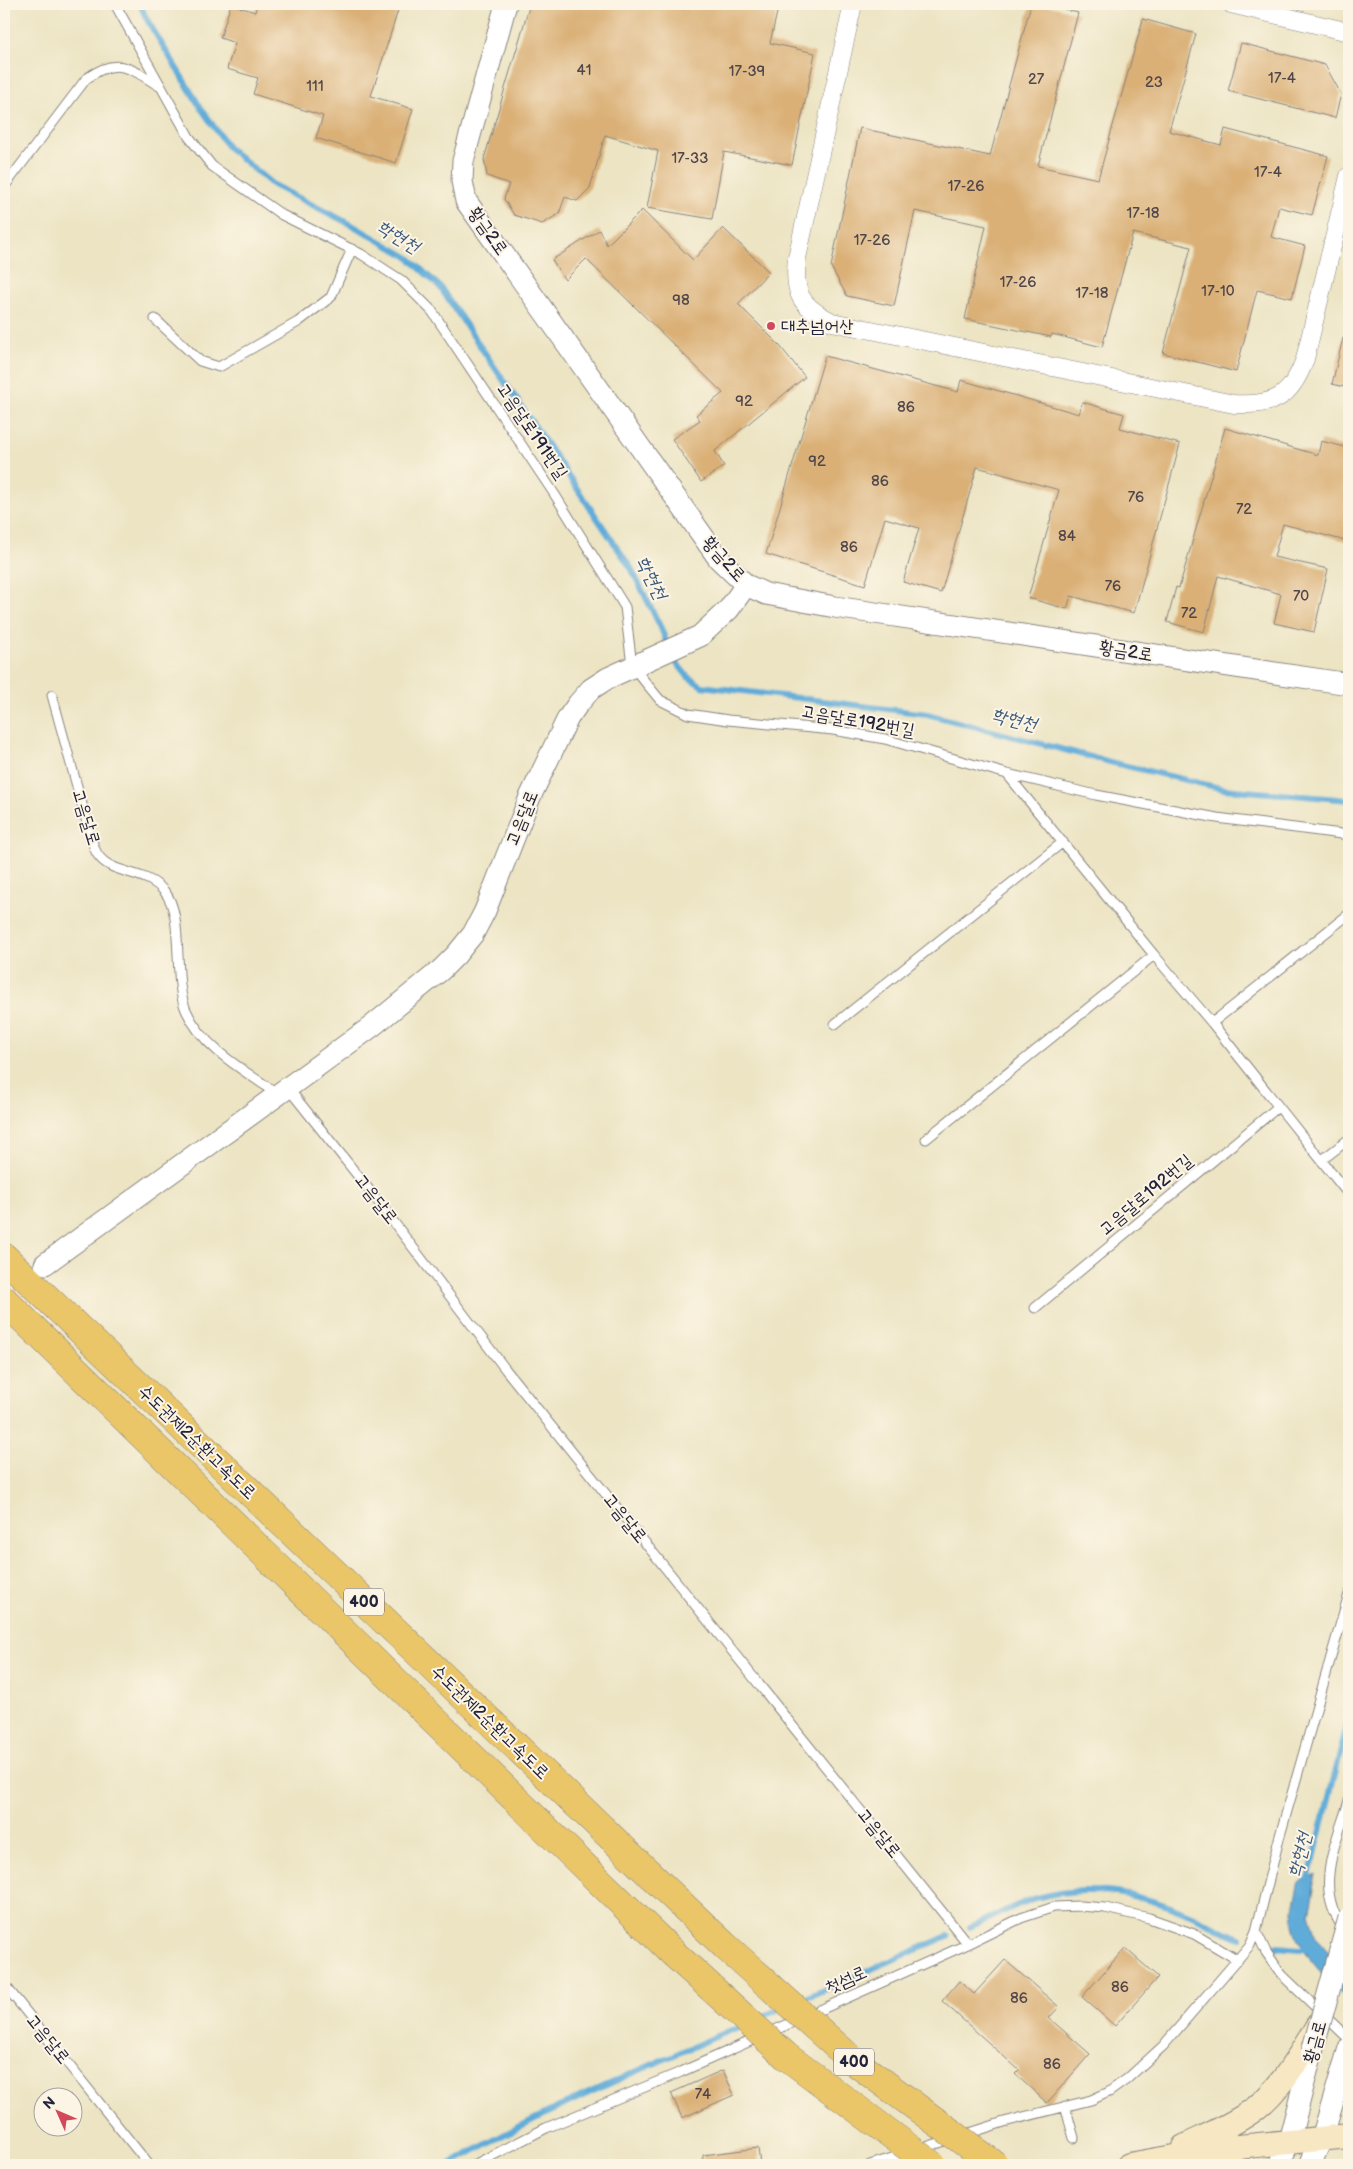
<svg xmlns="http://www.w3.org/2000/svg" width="1353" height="2169" viewBox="0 0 1353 2169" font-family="'Balsamiq Sans','Poor Story',sans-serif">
	<rect width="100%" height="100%" fill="#fcf5e5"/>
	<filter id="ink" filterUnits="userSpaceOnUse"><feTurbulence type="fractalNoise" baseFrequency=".02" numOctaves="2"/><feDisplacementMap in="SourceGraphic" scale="10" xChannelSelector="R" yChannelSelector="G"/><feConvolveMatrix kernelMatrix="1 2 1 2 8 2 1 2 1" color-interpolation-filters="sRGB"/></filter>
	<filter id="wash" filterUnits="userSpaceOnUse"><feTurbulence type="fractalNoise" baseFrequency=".0096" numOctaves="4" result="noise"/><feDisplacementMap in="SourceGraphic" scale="20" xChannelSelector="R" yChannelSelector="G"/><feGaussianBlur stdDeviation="1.12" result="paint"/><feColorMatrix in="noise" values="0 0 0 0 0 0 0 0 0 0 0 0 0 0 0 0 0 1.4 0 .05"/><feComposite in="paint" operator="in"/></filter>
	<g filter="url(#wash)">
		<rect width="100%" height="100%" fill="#ece4c3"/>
		<path fill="#60acd9" stroke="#41678a" d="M1317,1873l-8,41 7,24 33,36v27c-20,-21 -50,-46 -55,-77 -2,-14 3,-28 6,-42z"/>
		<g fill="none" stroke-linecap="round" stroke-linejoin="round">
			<path stroke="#60acd9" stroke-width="6" d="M140,4l6,14 53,87 29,42 45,38 79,40 56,32 32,30 191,281 30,60 11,29 16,20 14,9 225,28 187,49 110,26 125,11
				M1307,1886l42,-168
				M970,1927c21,-9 44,-22 66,-29 45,-13 91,-7 135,9 23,8 46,22 69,31
				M1277,1947l35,3
				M798,2001l150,-65
				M757,2019l25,-11
				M449,2165c94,-55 195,-97 294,-140"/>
		</g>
		<g id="blocks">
			<path fill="#dab077" d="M231,4l24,8 2,-8h143l-29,92 42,13 -17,54 -80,-25 7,-22 -70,-22 5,-16 -31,-9 8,-26 -15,-5z
				M530,4h249l-9,39 45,10 -23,112 -68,-13 -12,67 -65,-11 11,-57 -53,-16 -15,53 -13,13 -12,-4 -6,17 -17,10 -28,-9 -10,-16 5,-15 -22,-8 -3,-17z
				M1031,4h12l35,9 -40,153 60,13 45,-160 53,15 -27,97 52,14 4,-16 103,27 -16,59 -33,-8 -8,30 34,9 -13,52 -35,-8 -21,82 -73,-19 28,-106 -58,-14 -31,114 -50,-13 -1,3 -86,-18 21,-93 -71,-15 -21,95 -47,-10 -16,-29 29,-139 130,28z
				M1241,43l84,22 16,29 -6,24 -107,-27z
				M642,210l51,50 30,-32 46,44 -31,32 41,41 26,32 -90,74 9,15 -23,16 -29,-43 28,-19 -4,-5 27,-22 -137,-134 -21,21 -13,-20 47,-30 8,15z
				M1343,338l6,1v49l-17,-4z
				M825,356l133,36 3,-12 118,34 3,-12 42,12 -4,14 60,16 -46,169 -63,-17 -4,13 -39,-11 31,-108 -82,-23 -36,126 -38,-11 16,-54 -34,-10 -20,67 -99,-31z
				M1225,428l93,27 3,-14 28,7v94l-66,-18 -9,33 54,12 -14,63 -40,-9 7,-29 -63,-18 -14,56 -37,-10 9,-35 3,1z
				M1125,1948l33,29 -43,49 -33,-29z
				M1005,1960l54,47 -10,11 41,36 -43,49 -32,-29 4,-4 -77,-69 17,-20 15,13z
				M723,2070l11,25 -52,23 -11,-25z
				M758,2148l2,17h-57v-10z"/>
		</g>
	</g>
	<g filter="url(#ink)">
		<use href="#blocks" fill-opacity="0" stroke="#87837f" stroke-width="1"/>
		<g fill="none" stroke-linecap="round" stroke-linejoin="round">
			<defs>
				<path id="service" d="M115,4l74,133 23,29 70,49 79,39 40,26 31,31 123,184 70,112 7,59 28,34 28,14 40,6 105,10 52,9 122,35 147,181 58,68 137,172
					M4,187l82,-108c32,-24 45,-10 75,8
					M155,319l45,42 19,6 79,-45 33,-25 21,-48
					M52,695l40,146c2,5 3,10 6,14 13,20 47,14 66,36 21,23 8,87 22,119 17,39 59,61 92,84
					M1007,774l89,21 121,23 132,17
					M1212,1023l137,-109
					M835,1024l228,-182
					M288,1088l82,103 136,179 462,574
					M926,1139l228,-184
					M1322,1160l27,-21
					M1035,1308l243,-201
					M1344,1929c-31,-40 -8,-86 5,-128
					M1256,1931l10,21 16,23 67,64
					M4,1984l145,181
					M1065,2106l9,32
					M920,2149l84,-27 87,-22 18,-8 18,-13 36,-33 87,-101 6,-14 23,-92 70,-245
					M474,2165l72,-37 135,-56 287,-128 53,-26 33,-11 26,-1 25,2 44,10 45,16 44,26
					M870,2165l38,-12"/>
				<path id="minor" d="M853,4l-56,254c-4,35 3,48 35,64l402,82c40,2 57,-6 71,-45l44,-183
					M1231,4l118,28"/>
				<path id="tertiary" d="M506,4l-43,157 -1,20 4,20 253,358 27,26 20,9 69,13 514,77
					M45,1264l326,-237 70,-57 15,-15 17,-21 12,-23 45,-114 38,-79 10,-14 13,-15 17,-11 92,-42 29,-27 17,-24
					M1279,2165l10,-24 23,-89
					M1310,2165l12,-27 27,-90"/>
				<path id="secondary" d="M1184,2147c20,-10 42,-19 62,-32 32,-20 53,-58 72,-90
					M1129,2165l89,-16 131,-13"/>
				<path id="motorway" d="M4,1257l721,689
					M4,1300l669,653"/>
			</defs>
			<use href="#service" stroke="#87837f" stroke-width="11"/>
			<use href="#minor" stroke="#87837f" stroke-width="19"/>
			<use href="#tertiary" stroke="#87837f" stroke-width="23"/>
			<use href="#secondary" stroke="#87837f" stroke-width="26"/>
			<use href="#motorway" stroke="#87837f" stroke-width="29"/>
			<use href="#service" stroke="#fff" stroke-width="9"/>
			<use href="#minor" stroke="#fff" stroke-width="18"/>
			<use href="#tertiary" stroke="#fff" stroke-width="21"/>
			<use href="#secondary" stroke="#f7e8c3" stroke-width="24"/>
			<use href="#motorway" stroke="#eac669" stroke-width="28"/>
			<defs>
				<path id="tertiary-bridge" d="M1312,2052l37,-134"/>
				<path id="motorway-bridge" d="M725,1946l126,113 144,106
					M673,1953l113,103 146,109"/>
			</defs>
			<use href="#tertiary-bridge" stroke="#87837f" stroke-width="23" stroke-linecap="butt"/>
			<use href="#motorway-bridge" stroke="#87837f" stroke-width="29" stroke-linecap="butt"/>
			<use href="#tertiary-bridge" stroke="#fff" stroke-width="21"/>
			<use href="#motorway-bridge" stroke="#eac669" stroke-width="28"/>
		</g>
	</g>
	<circle fill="#d1495b" stroke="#fcf5e5" stroke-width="2" cx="771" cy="326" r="5"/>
	<g text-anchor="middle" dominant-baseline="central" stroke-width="4" stroke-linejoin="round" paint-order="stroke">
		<g font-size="15" fill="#50464a">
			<text x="584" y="70">41</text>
			<text x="747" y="71">17-39</text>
			<text x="1282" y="78">17-4</text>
			<text x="1036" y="79">27</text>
			<text x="1154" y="82">23</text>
			<text x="315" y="86">111</text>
			<text x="690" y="158">17-33</text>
			<text x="1268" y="172">17-4</text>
			<text x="966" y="186">17-26</text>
			<text x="1143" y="213">17-18</text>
			<text x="872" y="240">17-26</text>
			<text x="1018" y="282">17-26</text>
			<text x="1218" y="291">17-10</text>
			<text x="1092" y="293">17-18</text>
			<text x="681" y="300">98</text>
			<text x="744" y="401">92</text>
			<text x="906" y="407">86</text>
			<text x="817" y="461">92</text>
			<text x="880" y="481">86</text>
			<text x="1136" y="497">76</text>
			<text x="1244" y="509">72</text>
			<text x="1067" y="536">84</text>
			<text x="849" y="547">86</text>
			<text x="1113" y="586">76</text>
			<text x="1301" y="596">70</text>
			<text x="1189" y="613">72</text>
			<text x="1120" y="1987">86</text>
			<text x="1019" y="1998">86</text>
			<text x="1052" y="2064">86</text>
			<text x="703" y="2094">74</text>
		</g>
		<g fill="#fcf5e5" stroke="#63616e" stroke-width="1">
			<rect x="344" y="1588.5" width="40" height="27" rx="4"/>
			<rect x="834" y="2048.5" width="40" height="27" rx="4"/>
		</g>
		<g font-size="16" font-weight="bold" fill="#22223b">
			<text x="364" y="1602">400</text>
			<text x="854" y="2062">400</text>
		</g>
		<g font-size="18" fill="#22223b" stroke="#fcf5e5">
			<text transform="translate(488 231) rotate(55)">황금2로</text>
			<text transform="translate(532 431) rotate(56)">고음달로191번길</text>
			<text transform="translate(724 559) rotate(48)">황금2로</text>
			<text transform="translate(1126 651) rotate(9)">황금2로</text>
			<text transform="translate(858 721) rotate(10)">고음달로192번길</text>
			<text transform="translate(86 817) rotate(73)">고음달로</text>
			<text transform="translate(522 818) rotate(-68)">고음달로</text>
			<text transform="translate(1146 1195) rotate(-40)">고음달로192번길</text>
			<text transform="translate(376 1199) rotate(52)">고음달로</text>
			<text transform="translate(197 1442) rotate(44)">수도권제2순환고속도로</text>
			<text transform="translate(625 1518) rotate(51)">고음달로</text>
			<text transform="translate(490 1722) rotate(44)">수도권제2순환고속도로</text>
			<text transform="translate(879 1833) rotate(51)">고음달로</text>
			<text transform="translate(846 1980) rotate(-24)">첫섬로</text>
			<text transform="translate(48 2039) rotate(51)">고음달로</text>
			<text transform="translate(1315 2042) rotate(-75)">황금로</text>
		</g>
		<g font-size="18" fill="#22223b" stroke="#fcf5e5" text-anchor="start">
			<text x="781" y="326">대추넘어산</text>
		</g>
		<g font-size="19" font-style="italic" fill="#3b597a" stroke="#fcf5e5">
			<text transform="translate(398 237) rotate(31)">학현천</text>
			<text transform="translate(651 578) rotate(63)">학현천</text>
			<text transform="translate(1014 720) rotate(14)">학현천</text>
			<text transform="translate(1300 1855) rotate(-76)">학현천</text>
		</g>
	</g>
	<rect width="1353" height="2169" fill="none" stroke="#fcf5e5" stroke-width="20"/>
	<g transform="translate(58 2112) rotate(315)"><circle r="24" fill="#fcf5e5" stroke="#a5a1a1"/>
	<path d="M0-4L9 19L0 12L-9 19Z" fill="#d1495b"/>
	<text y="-8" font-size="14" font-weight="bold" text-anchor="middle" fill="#22223b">N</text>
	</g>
</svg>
